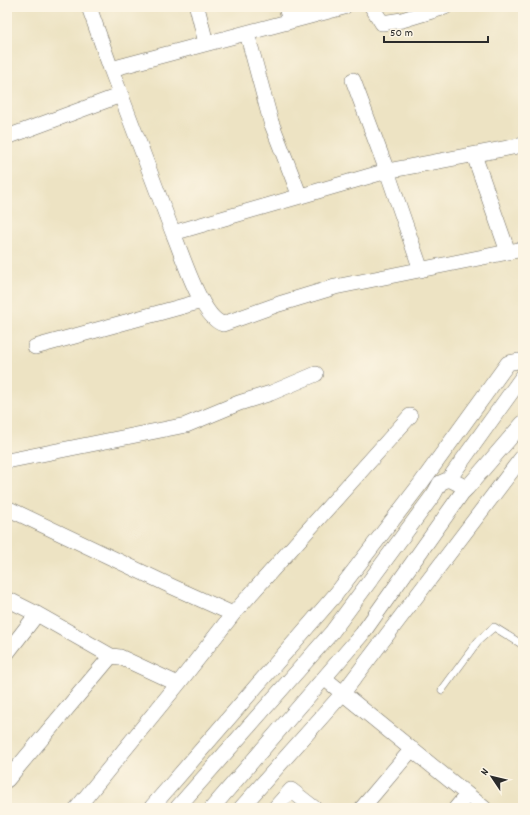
<svg xmlns="http://www.w3.org/2000/svg" width="530" height="815" viewBox="0 0 530 815" font-family="Dekko,sans-serif">
	<rect width="100%" height="100%" fill="#fcf5e5"/>
	<filter id="ink" filterUnits="userSpaceOnUse"><feTurbulence type="fractalNoise" baseFrequency=".025" numOctaves="2"/><feDisplacementMap in="SourceGraphic" scale="8" xChannelSelector="R" yChannelSelector="G"/><feConvolveMatrix kernelMatrix="1 2 1 2 8 2 1 2 1" color-interpolation-filters="sRGB"/></filter>
	<filter id="wash" filterUnits="userSpaceOnUse"><feTurbulence type="fractalNoise" baseFrequency=".012" numOctaves="4" result="noise"/><feDisplacementMap in="SourceGraphic" scale="16" xChannelSelector="R" yChannelSelector="G"/><feGaussianBlur stdDeviation="0.9" result="paint"/><feColorMatrix in="noise" values="0 0 0 0 0 0 0 0 0 0 0 0 0 0 0 0 0 1.4 0 .05"/><feComposite in="paint" operator="in"/></filter>
	<g filter="url(#wash)">
		<rect width="100%" height="100%" fill="#ede3c3"/>
	</g>
	<g filter="url(#ink)">
		<g fill="none" stroke-linecap="round" stroke-linejoin="round">
			<defs>
				<path id="lane" d="M442,690l36,-49 16,-14 29,18"/>
				<path id="street" d="M89,7l22,62 233,-62
					M197,7l9,36
					M286,7l4,14
					M372,7l10,16 20,-3 43,-13
					M247,33l24,89 28,72 2,2
					M111,69l62,164 214,-62 -34,-91
					M7,137l114,-42
					M474,155l34,97
					M173,233c9,20 28,85 50,91l56,-20 56,-17 188,-38
					M421,270l-34,-99 136,-26
					M35,347l167,-46
					M7,461l179,-36 53,-22 32,-10 45,-19
					M449,479l74,-103
					M467,488l56,-65
					M7,508l166,79 60,27
					M7,599l30,15
					M7,653l30,-39 74,42 9,1 58,27
					M324,678l160,130
					M7,780l104,-124
					M77,808l101,-124 55,-70 177,-198
					M151,808l185,-214 85,-111 87,-120 10,-2 5,2
					M177,808l155,-176 102,-138 6,-11 9,-4 18,9 -5,5 -100,141 -150,174
					M241,808l102,-115 180,-237
					M275,808l16,-18 23,18
					M362,808l50,-59
					M456,808l11,-13"/>
			</defs>
			<use href="#lane" stroke="#6f6b60" stroke-width="8"/>
			<use href="#street" stroke="#6f6b60" stroke-width="16"/>
			<use href="#lane" stroke="#fff" stroke-width="7"/>
			<use href="#street" stroke="#fff" stroke-width="15"/>
		</g>
	</g>
	<rect width="530" height="815" fill="none" stroke="#fcf5e5" stroke-width="24"/>
	<g transform="translate(492 777) rotate(305)" stroke="#fcf5e5" stroke-width="3" paint-order="stroke">
	<path d="M0-3L7 15L0 10L-7 15Z" fill="#2b2b2b"/>
	<text y="-6" font-size="11" font-weight="bold" text-anchor="middle" fill="#2b2b2b">N</text>
	</g>
	<path d="M384 36v6h104v-6" fill="none" stroke="#2b2b2b" stroke-width="2"/>
	<text x="390" y="36" font-size="12" fill="#2b2b2b" stroke="#fcf5e5" stroke-width="3" paint-order="stroke">50 m</text>
</svg>
